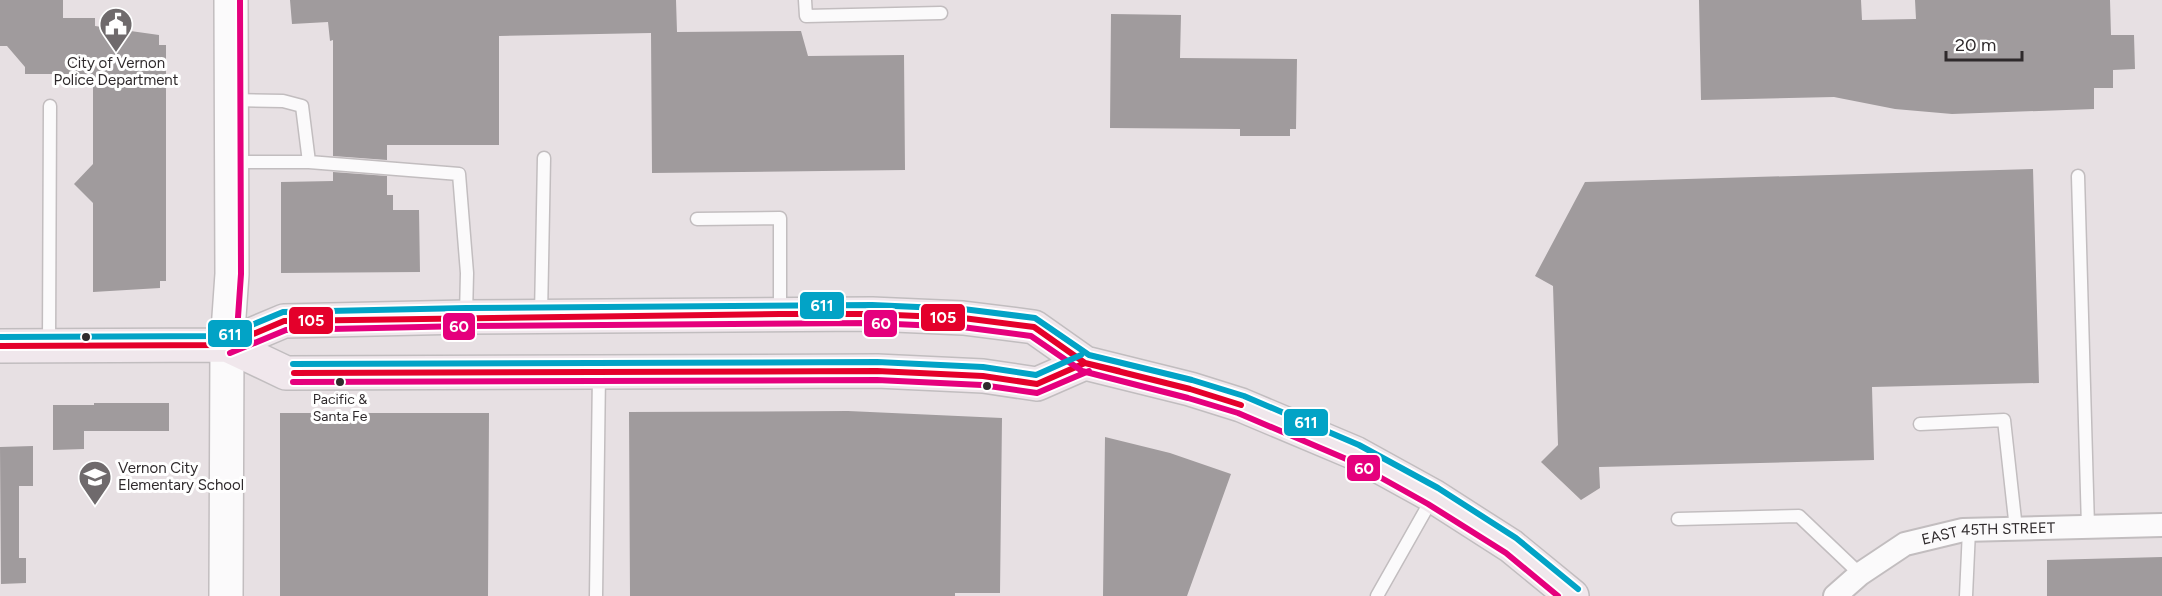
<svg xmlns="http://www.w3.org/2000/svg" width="2162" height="596" viewBox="0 0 2162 596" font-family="Figtree,sans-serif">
	<rect width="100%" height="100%" fill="#e7e0e3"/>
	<path fill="#a09b9d" d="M0,0h63v18h32v8l64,9v10h7v236h-6v7l-67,4v-89l-19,-19 19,-20v-90h-68v-7l-18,-21h-7z
		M290,0h386l1,32 124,-1 7,25 96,-1 1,115 -253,3 -1,-140 -152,3v109h-112v15l-54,-4v-116l-3,1 -2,-19 -36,2z
		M1699,0h162l1,20 54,-1 -1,-19h195l1,35h23l1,34 -22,1v18h-19v21l-142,5 -57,-5 -61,-12 -133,3z
		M1111,14l70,1 -1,43 117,1 -1,70h-6v7h-50v-7l-130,-1z
		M2033,169l6,214 -167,4 2,73 -275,7 1,21 -19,12 -40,-38 17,-17 -5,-159 -18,-10 50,-94z
		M333,172l54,4v19h6v15h26l1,62 -139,1v-91l52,-1z
		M94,403h75v28h-85v18l-31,1v-45h41z
		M848,411l154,7 -2,175h-45v3h-325l-1,-184z
		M280,413h209l-1,183h-208z
		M1105,437l65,16 61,21 -44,122h-84z
		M33,446v40h-14v72h7v25l-25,1 -1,-137z
		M2162,557v39h-115v-36z"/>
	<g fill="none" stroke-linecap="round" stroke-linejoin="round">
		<defs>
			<path id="service" d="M805,0l1,16 135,-3
				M233,100l50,1 19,5 7,56 150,12 8,99 -1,43
				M233,162h76
				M2078,176l10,351
				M697,219l83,-1v95
				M541,316l3,-158
				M49,344l1,-238
				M1920,424l84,-4 12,109
				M1678,519l121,-3 61,58
				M596,596l3,-223
				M1377,596l56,-99
				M1966,596l3,-66"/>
			<g id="minor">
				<path id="s1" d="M1835,596l25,-22 45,-30 58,-14 199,-5"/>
			</g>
			<path id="secondary" d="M226,596l1,-251 5,-71 -1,-274"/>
			<path id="primary" d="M227,345l59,28 591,-2 106,5 54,8 48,-21
				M0,346l227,-1 57,-24 182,-4 406,-3 91,4 71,9 51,36 105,26 51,16 114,48 78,43 78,50 61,50"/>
		</defs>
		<use href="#service" stroke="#c2bdbf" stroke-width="15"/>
		<use href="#minor" stroke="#c2bdbf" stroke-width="26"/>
		<use href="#secondary" stroke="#c2bdbf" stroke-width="36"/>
		<use href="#primary" stroke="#c1bdbf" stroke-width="36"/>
		<use href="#service" stroke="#fbfafb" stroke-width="12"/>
		<use href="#minor" stroke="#fbfafb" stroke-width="22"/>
		<use href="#secondary" stroke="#fbfafb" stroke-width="33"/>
		<use href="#primary" stroke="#f0e7ec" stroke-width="33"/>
		<defs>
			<path id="bus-1" d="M0,346l227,-1 57,-24 496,-7h92l91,4 71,9 51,36 105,26 51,16
				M294,373l583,-2 106,5 54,8 48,-21 34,8"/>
			<path id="bus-2" d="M236,346l5,-72 -1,-274
				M230,353l56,-23 180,-4 406,-3 90,4 69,9 51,35 106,27 50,15 113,48 77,43 78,49 52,43
				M293,382l584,-2 105,5 55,8 52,-22"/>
			<path id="bus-3" d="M0,337l225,-1 58,-24 183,-4 406,-3 91,4 72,9 54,37 103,25 52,16 115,49 79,43 78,50 62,51
				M293,364l584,-2 106,5 53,8 45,-20"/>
		</defs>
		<use href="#bus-1" stroke="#fff" stroke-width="10"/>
		<use href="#bus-2" stroke="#fff" stroke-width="10"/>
		<use href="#bus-3" stroke="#fff" stroke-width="10"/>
		<use href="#bus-1" stroke="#e4002b" stroke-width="6"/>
		<use href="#bus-2" stroke="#e5007d" stroke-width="6"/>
		<use href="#bus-3" stroke="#02a3c6" stroke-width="6"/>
	</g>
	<defs>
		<symbol id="civic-pin" viewBox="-11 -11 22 30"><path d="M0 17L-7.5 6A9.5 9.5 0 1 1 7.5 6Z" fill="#6f6a6c" stroke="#fff"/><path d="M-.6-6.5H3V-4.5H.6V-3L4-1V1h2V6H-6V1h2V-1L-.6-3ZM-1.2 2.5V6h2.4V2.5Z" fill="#fff"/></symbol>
		<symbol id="school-pin" viewBox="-11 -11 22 30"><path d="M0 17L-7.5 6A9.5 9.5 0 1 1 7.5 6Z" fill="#6f6a6c" stroke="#fff"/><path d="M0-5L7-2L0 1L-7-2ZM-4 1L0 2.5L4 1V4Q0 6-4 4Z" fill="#fff"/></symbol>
	</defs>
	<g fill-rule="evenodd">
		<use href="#civic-pin" x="97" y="5" width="38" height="52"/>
		<use href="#school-pin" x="76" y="458" width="38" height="52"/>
	</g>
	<g fill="#2f2a2c" stroke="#fff" stroke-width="2">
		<circle cx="86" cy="337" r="5"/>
		<circle cx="340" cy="382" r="5"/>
		<circle cx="987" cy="386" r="5"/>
	</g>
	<g text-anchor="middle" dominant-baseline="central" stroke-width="6" stroke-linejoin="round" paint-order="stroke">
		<g font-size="14" fill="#2f2a2c" stroke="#fff">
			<text x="340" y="399">Pacific &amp;<tspan x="340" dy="17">Santa Fe</tspan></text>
		</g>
		<g font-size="15" fill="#2f2a2c" stroke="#fff">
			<text x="116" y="63">City of Vernon<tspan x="116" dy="17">Police Department</tspan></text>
			<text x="118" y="468" text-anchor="start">Vernon City<tspan x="118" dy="17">Elementary School</tspan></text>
		</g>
		<g font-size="15" fill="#2f2a2c" stroke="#fff">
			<text stroke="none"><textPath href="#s1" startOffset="172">EAST 45TH STREET</textPath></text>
		</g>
	</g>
	<g stroke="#fff" stroke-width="2">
		<rect x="799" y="291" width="46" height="29" rx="6" fill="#02a3c6"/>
		<rect x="920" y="303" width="46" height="29" rx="6" fill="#e4002b"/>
		<rect x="288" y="306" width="46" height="29" rx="6" fill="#e4002b"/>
		<rect x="863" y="309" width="35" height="29" rx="6" fill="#e5007d"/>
		<rect x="442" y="312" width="34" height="29" rx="6" fill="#e5007d"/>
		<rect x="207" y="319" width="46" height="29" rx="6" fill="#02a3c6"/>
		<rect x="1283" y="408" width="46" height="29" rx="6" fill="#02a3c6"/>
		<rect x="1346" y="454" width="35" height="28" rx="6" fill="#e5007d"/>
	</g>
	<g font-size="16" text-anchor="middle" font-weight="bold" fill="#fff">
		<text x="822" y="311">611</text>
		<text x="943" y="323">105</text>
		<text x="311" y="326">105</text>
		<text x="881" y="329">60</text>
		<text x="459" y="332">60</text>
		<text x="230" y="340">611</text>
		<text x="1306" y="428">611</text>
		<text x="1364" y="474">60</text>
	</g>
	<path d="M1946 51v9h76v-9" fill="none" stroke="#2f2a2c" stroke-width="3"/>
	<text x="1955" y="51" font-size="18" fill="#2f2a2c" stroke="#ffffff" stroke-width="4.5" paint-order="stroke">20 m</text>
</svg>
